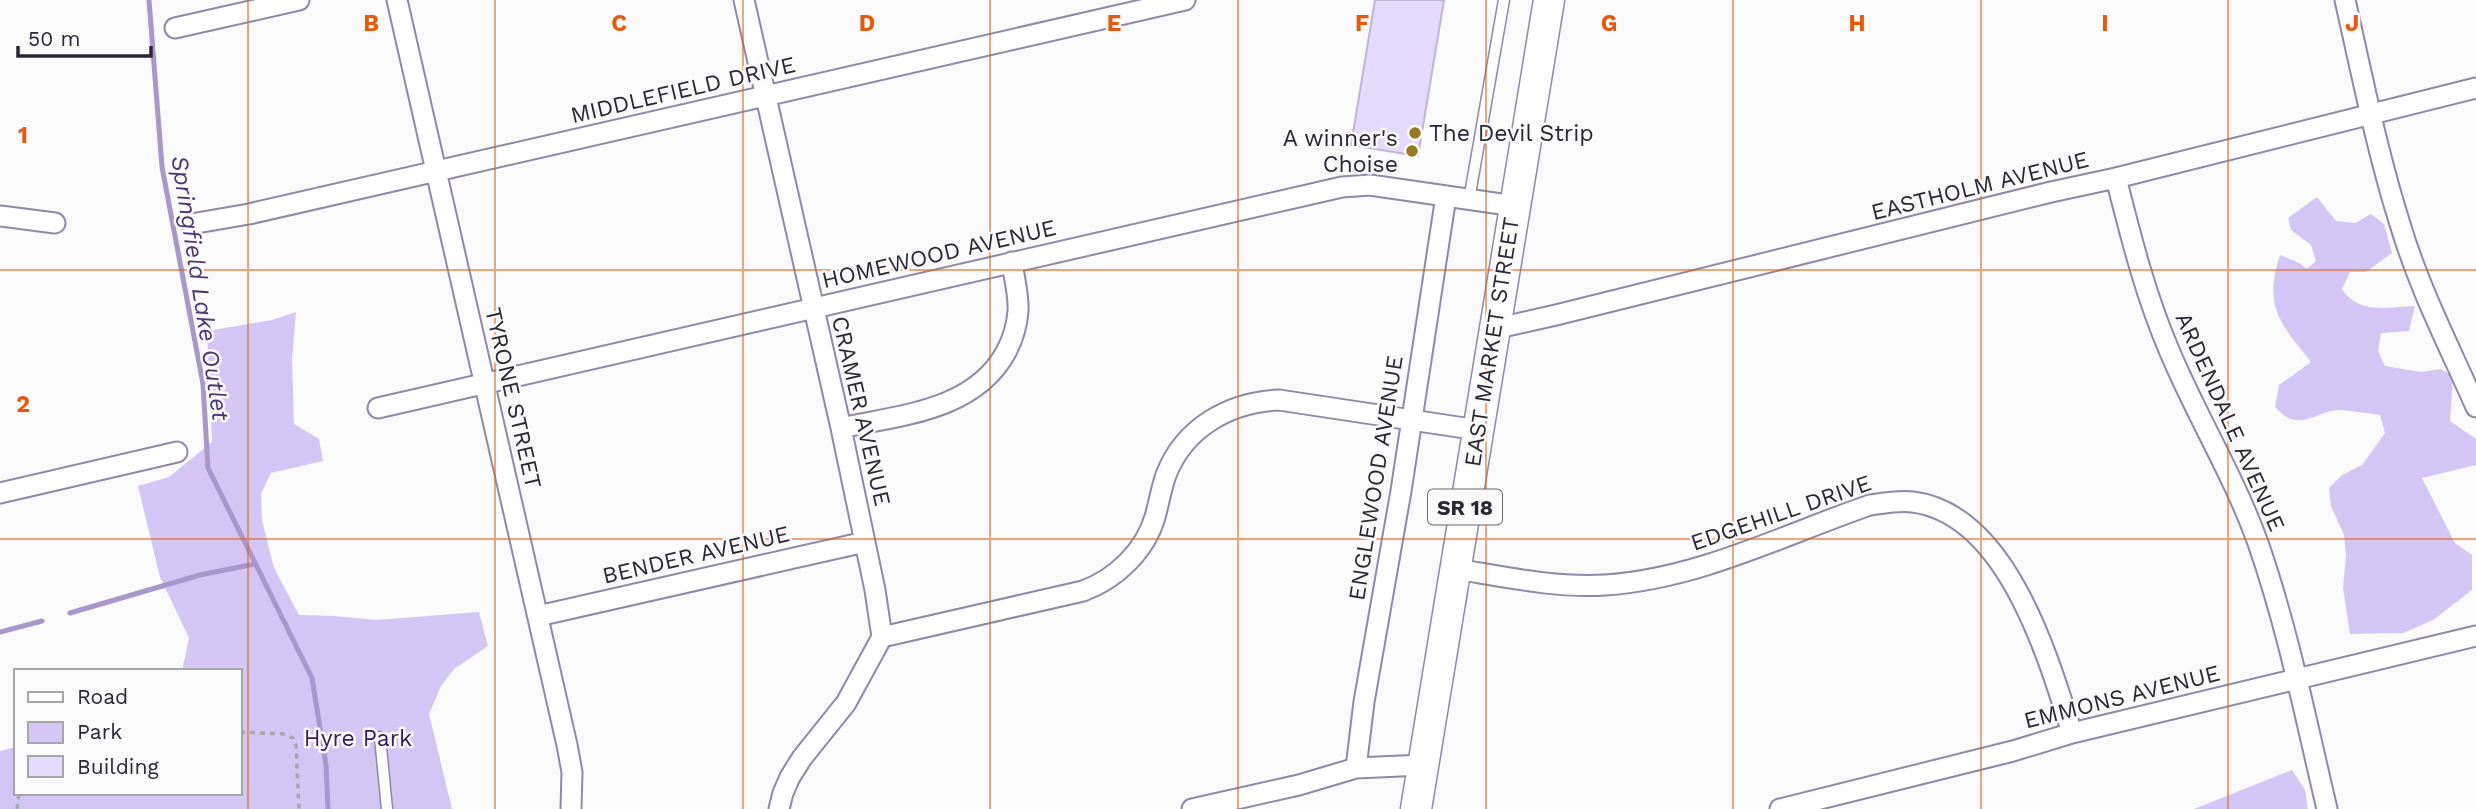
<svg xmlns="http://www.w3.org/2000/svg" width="2476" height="809" viewBox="0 0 2476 809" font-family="'Work Sans',sans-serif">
	<rect width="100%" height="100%" fill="#fafafa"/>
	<path fill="#d4c6f4" d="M2317,197l19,24 19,2 16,-9 13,10 8,29 -26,19h-16l-8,17c17,26 46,18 73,17l-6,25 -28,2 -3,18 7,15 36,6 20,-3 12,7 -3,45 26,18v26l-54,13 33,65 17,12v35l-39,30 -30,13 -53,1 -7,-46 3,-33 -2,-20 -13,-29 -2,-18 13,-13 20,-10 23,-32 -5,-18c-13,-2 -26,-4 -39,-5 -27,0 -41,25 -66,-3l4,-22 32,-23c-31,-40 -48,-54 -31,-107l19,8 8,6 9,-8 -5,-16 -20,-15 -3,-12z
		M296,312l-4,47 2,65 25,15 4,22 -52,12 -10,21 1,26 12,48 25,47 35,1 42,4 103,-8 9,34 -34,23 -13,17 -12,28 23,95h-452v-58l16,-4v46h224v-122h-58l7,-33 -29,-61 -22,-91 31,-9 43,-35 -5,-111 65,-11z
		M2292,770l13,20 3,19h-114z"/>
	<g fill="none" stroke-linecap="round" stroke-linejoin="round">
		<path stroke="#a797ca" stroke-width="5" d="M149,0l13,167 41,217 5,84 104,210 14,87 2,44
			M70,613l130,-38 55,-11
			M0,632l42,-11"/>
	</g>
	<path fill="#e4dbfc" stroke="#c0b5d8" stroke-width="2" d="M1375,0h69l-26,156 -67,-11z"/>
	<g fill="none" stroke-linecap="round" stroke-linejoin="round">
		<defs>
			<path id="service" d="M1469,200l35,-200
				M380,737l7,72"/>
			<path id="minor" d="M397,0l170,745 5,27 -1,37
				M744,0l97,428 34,162 7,47 -36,66 -44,55 -12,19 -7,16 -4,16
				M2345,0c17,75 32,151 55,224 19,64 49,122 76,183
				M175,28l124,-28
				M2116,178c15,59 29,116 53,172 27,65 65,126 89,193 30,86 48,177 69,266
				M0,216l55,7
				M191,224l58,-10 936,-214
				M1494,329l62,-14 495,-123 65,-14 360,-90
				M378,408l964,-221 28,-2 145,21
				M841,428c59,-13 133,-17 165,-76 7,-13 11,-27 12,-41 1,-16 -4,-33 -6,-49
				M0,493l177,-41
				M1456,569c49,8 99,19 149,16 93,-6 178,-50 265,-80 14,-2 29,-5 43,-3 94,12 135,155 159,231
				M538,616l327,-74
				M882,637l201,-46c33,-12 62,-40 72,-74 4,-14 6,-28 11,-42 18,-47 63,-73 113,-75l199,30
				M1356,768l8,-66 37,-211 45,-295
				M1192,809l107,-24 57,-17 67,-3
				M1780,809l233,-58 59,-18 404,-97"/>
			<path id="primary" d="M1416,809l133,-809"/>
		</defs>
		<use href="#service" stroke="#9187a8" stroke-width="13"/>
		<use href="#minor" stroke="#9187a8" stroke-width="23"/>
		<use href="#primary" stroke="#9187a8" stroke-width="33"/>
		<path stroke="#a8a7ac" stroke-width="3.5" stroke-dasharray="5 5" stroke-linecap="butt" d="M240,732l43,2 10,4 3,7 3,64
			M17,809l2,-16"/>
		<use href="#service" stroke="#fff" stroke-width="10"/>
		<use href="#minor" stroke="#fff" stroke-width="19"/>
		<use href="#primary" stroke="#fff" stroke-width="30"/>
	</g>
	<path fill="none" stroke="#e8590c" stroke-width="2" stroke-opacity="0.55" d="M248,0v809M495,0v809M743,0v809M990,0v809M1238,0v809M1486,0v809M1733,0v809M1981,0v809M2228,0v809M0,270h2476M0,539h2476"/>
	<g fill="#977a22" stroke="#fafafa" stroke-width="2.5">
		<circle cx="1415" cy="133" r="7"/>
		<circle cx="1412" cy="151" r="7"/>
	</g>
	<g text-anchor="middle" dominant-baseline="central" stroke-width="5" stroke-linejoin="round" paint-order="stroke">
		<rect fill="#fafafa" stroke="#68666f" stroke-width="2" x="1428" y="489.5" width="74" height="35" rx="5"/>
		<g font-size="21" font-weight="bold" fill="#2a2633">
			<text x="1465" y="507">SR 18</text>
		</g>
		<g font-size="23" fill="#2a2633" stroke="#fafafa">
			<text transform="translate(683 90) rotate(-13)">MIDDLEFIELD DRIVE</text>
			<text transform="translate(1980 186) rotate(-14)">EASTHOLM AVENUE</text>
			<text transform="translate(939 254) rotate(-13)">HOMEWOOD AVENUE</text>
			<text transform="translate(1492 342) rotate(-81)">EAST MARKET STREET</text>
			<text transform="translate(513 398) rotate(77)">TYRONE STREET</text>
			<text transform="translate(861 411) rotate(77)">CRAMER AVENUE</text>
			<text transform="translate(2230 422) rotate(66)">ARDENDALE AVENUE</text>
			<text transform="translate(1376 478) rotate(-81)">ENGLEWOOD AVENUE</text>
			<text transform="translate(1781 513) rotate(-19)">EDGEHILL DRIVE</text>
			<text transform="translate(696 555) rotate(-13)">BENDER AVENUE</text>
			<text transform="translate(2122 697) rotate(-14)">EMMONS AVENUE</text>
		</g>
		<g font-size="23" fill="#2a2633" stroke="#fafafa" text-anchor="start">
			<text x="1429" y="133">The Devil Strip</text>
			<text x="1398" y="138" text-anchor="end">A winner's<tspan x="1398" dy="26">Choise</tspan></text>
		</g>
		<g font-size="23" fill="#351b59" stroke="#fafafa">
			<text x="358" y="738">Hyre Park</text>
		</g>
		<g font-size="24" font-style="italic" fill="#4c3473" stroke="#fafafa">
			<text transform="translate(200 288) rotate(81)">Springfield Lake Outlet</text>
		</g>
	</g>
	<g font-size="23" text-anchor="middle" font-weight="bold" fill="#e8590c" stroke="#fafafa" stroke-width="5" stroke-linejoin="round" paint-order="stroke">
		<text x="371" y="31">B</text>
		<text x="619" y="31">C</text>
		<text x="867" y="31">D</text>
		<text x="1114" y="31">E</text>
		<text x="1362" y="31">F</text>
		<text x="1609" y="31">G</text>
		<text x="1857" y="31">H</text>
		<text x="2105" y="31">I</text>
		<text x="2352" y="31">J</text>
		<text x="23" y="143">1</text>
		<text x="23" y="412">2</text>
	</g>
	<rect x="14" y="669" width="228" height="126" fill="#fafafa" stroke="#a7a5aa" stroke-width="2"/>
	<rect x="28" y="692" width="35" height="10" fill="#ffffff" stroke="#a7a5aa" stroke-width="2"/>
	<text x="77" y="704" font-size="21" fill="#2a2633">Road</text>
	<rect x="28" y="722" width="35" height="21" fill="#d4c6f4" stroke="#a7a5aa" stroke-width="2"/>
	<text x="77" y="739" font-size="21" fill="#2a2633">Park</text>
	<rect x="28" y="756" width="35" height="21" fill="#e4dbfc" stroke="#a7a5aa" stroke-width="2"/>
	<text x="77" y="774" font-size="21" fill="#2a2633">Building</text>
	<path d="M18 46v10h133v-10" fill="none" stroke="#2a2633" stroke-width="3.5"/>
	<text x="28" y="46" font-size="21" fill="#2a2633" stroke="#fafafa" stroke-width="5" paint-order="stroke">50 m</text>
</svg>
